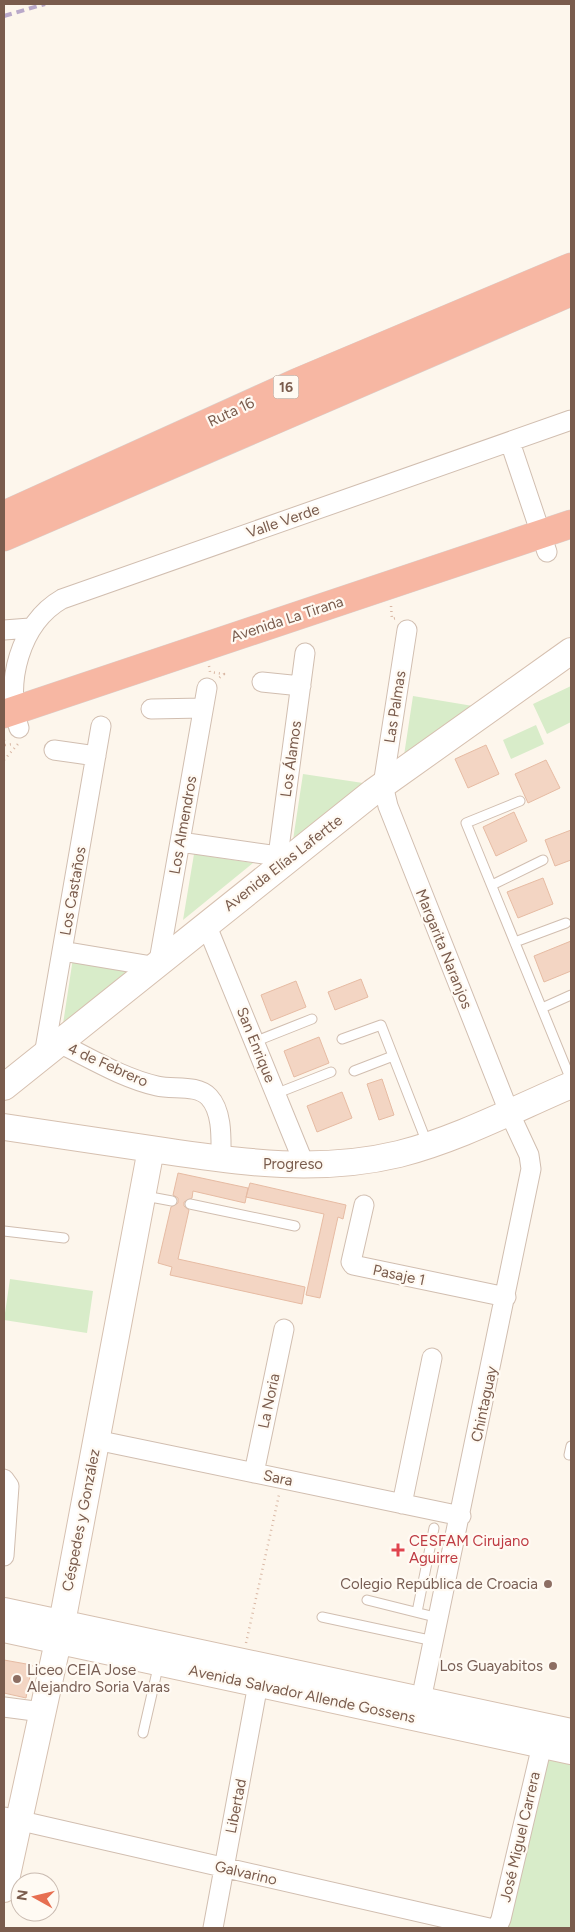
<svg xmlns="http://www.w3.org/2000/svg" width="575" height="1932" viewBox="0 0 575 1932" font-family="Figtree,sans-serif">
	<rect width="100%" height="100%" fill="#fdf6ec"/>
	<path fill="#d8ecc9" d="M571,686v36l-24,12 -14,-30z
		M413,696l60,10 -70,56z
		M536,725l8,19 -33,15 -8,-19z
		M303,774l60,9 -70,57z
		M194,854l59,9 -70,57z
		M73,958l59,10 -69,56z
		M10,1279l83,12 -6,42 -83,-13z
		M545,1755l26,6v167h-65z"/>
	<path fill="#f3d5c3" stroke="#e6bba3" d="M486,745l13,29 -31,14 -13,-29z
		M546,760l14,28 -32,15 -13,-29z
		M514,812l13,29 -31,15 -13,-29z
		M571,830v30l-16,6 -10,-26z
		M543,878l10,26 -35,14 -11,-26z
		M571,941v30l-27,11 -10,-26z
		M361,979l7,18 -33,13 -7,-18z
		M296,981l10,26 -35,14 -10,-26z
		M319,1037l10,26 -35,14 -10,-26z
		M382,1079l12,36 -15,5 -12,-36z
		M342,1092l10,26 -35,14 -10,-26z
		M178,1173l70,15 -3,15 -52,-12 -1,7 -8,4v4l5,4 -11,49 127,28 -3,17 -132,-29 2,-8 -14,-4 13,-56 7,-4v-5l-5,-3z
		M250,1183l96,22 -3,14 -5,-2 -18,81 -14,-3 18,-81 -78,-17z
		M4,1660l28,5 -6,33 -22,-5z"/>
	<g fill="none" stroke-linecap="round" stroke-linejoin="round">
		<defs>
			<path id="lane" d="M520,801l-54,22 105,257
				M492,885l51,-25
				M515,942l51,-19
				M542,1008l29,-13
				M342,1039l39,-14 46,118
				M254,1042l58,-23
				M354,1071l39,-15
				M275,1094l56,-22
				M145,1196l27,5
				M190,1204l105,22
				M4,1231l60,7
				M569,1455l2,-9
				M367,1600l72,18
				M417,1612l17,-84
				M322,1617l112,24
				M143,1733l16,-70"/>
			<path id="street" d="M510,442l37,110
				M4,630l26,-2
				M407,630l-24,155 5,21 121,306 20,43 2,14 -110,531
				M262,682l39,4
				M151,709l52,-1
				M19,728c-15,-44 1,-105 43,-129l509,-179
				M54,750l42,6
				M180,842l98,14
				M283,863l-5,-7 27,-203
				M206,924l99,242
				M62,951l90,15
				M159,961l48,-273
				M59,1043c31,15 63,35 98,43 16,4 40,-2 52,11 14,15 12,43 12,63
				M44,1055l57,-329
				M364,1205l-13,57 2,3 153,32
				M96,1440l365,76
				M254,1473l30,-144
				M4,1479l5,7 -5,70
				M402,1504l30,-146
				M4,1707l38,5
				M4,1817l485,111
				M213,1928l45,-244
				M497,1928l4,-9 41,-174"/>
			<path id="secondary" d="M4,1087l369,-295 198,-141
				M4,1127c54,8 107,16 161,24 79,12 155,22 234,3 59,-15 116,-45 172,-69
				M4,1611l567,121
				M4,1629l567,122
				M4,1889l58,-266 89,-474"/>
			<path id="highway" d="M4,515l294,-133 273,-115
				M4,537l567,-245
				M4,714l567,-190"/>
		</defs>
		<use href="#lane" stroke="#d1beb0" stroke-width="11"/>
		<use href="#street" stroke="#d1beb0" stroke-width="21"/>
		<use href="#secondary" stroke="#d6c0b0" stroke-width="28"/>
		<use href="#highway" stroke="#dad1cd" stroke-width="29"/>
		<path stroke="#d9b8a5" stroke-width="2.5" stroke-dasharray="1 4" stroke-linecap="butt" d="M391,606l1,13 4,-1
			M209,666l1,6 14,2 -5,4
			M4,740l1,5 8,-1
			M4,760l14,-16
			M246,1643l33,-148"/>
		<use href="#lane" stroke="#fff" stroke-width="9"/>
		<use href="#street" stroke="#fff" stroke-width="19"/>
		<use href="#secondary" stroke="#fff" stroke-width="26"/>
		<use href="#highway" stroke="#f7b7a3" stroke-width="28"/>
		<path stroke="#b9a8c9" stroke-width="4" stroke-dasharray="8 5" stroke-linecap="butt" d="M4,16l41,-12"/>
	</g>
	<path fill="#e0444e" stroke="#fffaf3" stroke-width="2" d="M395.5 1542.5h5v5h5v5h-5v5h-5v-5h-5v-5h5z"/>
	<g fill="#8d6e63" stroke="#fffaf3" stroke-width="2">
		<circle cx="548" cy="1584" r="5"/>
		<circle cx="553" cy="1666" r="5"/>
		<circle cx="17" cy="1679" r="5"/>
	</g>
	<g text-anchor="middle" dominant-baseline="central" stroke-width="4.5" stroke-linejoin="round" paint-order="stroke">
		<rect fill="#fffaf3" stroke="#a28b7f" stroke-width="1" x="273.5" y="375.5" width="25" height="23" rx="4"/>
		<g font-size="14" font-weight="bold" fill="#7a5c4d">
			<text x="286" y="387">16</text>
		</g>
		<g font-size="15" fill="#7a5c4d" stroke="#fffaf3">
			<text transform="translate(231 412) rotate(-25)">Ruta 16</text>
			<text transform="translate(283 521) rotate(-19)">Valle Verde</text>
			<text transform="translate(287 619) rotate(-18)">Avenida La Tirana</text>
			<text transform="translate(395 707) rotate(-81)">Las Palmas</text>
			<text transform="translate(291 759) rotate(-82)">Los Álamos</text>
			<text transform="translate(183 825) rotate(-80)">Los Almendros</text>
			<text transform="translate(283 863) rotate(-38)">Avenida Elías Lafertte</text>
			<text transform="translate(73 891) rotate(-80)">Los Castaños</text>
			<text transform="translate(444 949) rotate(68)">Margarita Naranjos</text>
			<text transform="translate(256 1045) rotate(68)">San Enrique</text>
			<text transform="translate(108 1065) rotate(24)">4 de Febrero</text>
			<text x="293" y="1164">Progreso</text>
			<text transform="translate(399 1275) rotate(12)">Pasaje 1</text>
			<text transform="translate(269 1401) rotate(-78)">La Noria</text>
			<text transform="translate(484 1404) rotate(-78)">Chintaguay</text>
			<text transform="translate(278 1478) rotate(12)">Sara</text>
			<text transform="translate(81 1520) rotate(-79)">Céspedes y González</text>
			<text transform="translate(302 1694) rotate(12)">Avenida Salvador Allende Gossens</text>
			<text transform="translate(236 1806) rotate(-79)">Libertad</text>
			<text transform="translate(520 1837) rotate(-77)">José Miguel Carrera</text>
			<text transform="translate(246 1873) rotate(13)">Galvarino</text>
		</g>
		<g font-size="15" fill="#be3a42" stroke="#fffaf3" text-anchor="start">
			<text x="409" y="1541">CESFAM Cirujano<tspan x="409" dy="17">Aguirre</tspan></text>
		</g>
		<g font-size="15" fill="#785e54" stroke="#fffaf3" text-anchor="end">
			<text x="538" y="1584">Colegio República de Croacia</text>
			<text x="543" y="1666">Los Guayabitos</text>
			<text x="27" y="1670" text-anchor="start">Liceo CEIA Jose<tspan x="27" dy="17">Alejandro Soria Varas</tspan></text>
		</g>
	</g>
	<rect width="575" height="1932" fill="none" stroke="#7a5c4d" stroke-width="10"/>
	<g transform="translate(35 1897) rotate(278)"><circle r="24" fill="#fffaf3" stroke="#cabbb1"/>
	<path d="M0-4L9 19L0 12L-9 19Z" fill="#e76f51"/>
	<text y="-8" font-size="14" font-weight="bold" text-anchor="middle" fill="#7a5c4d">N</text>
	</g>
</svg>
